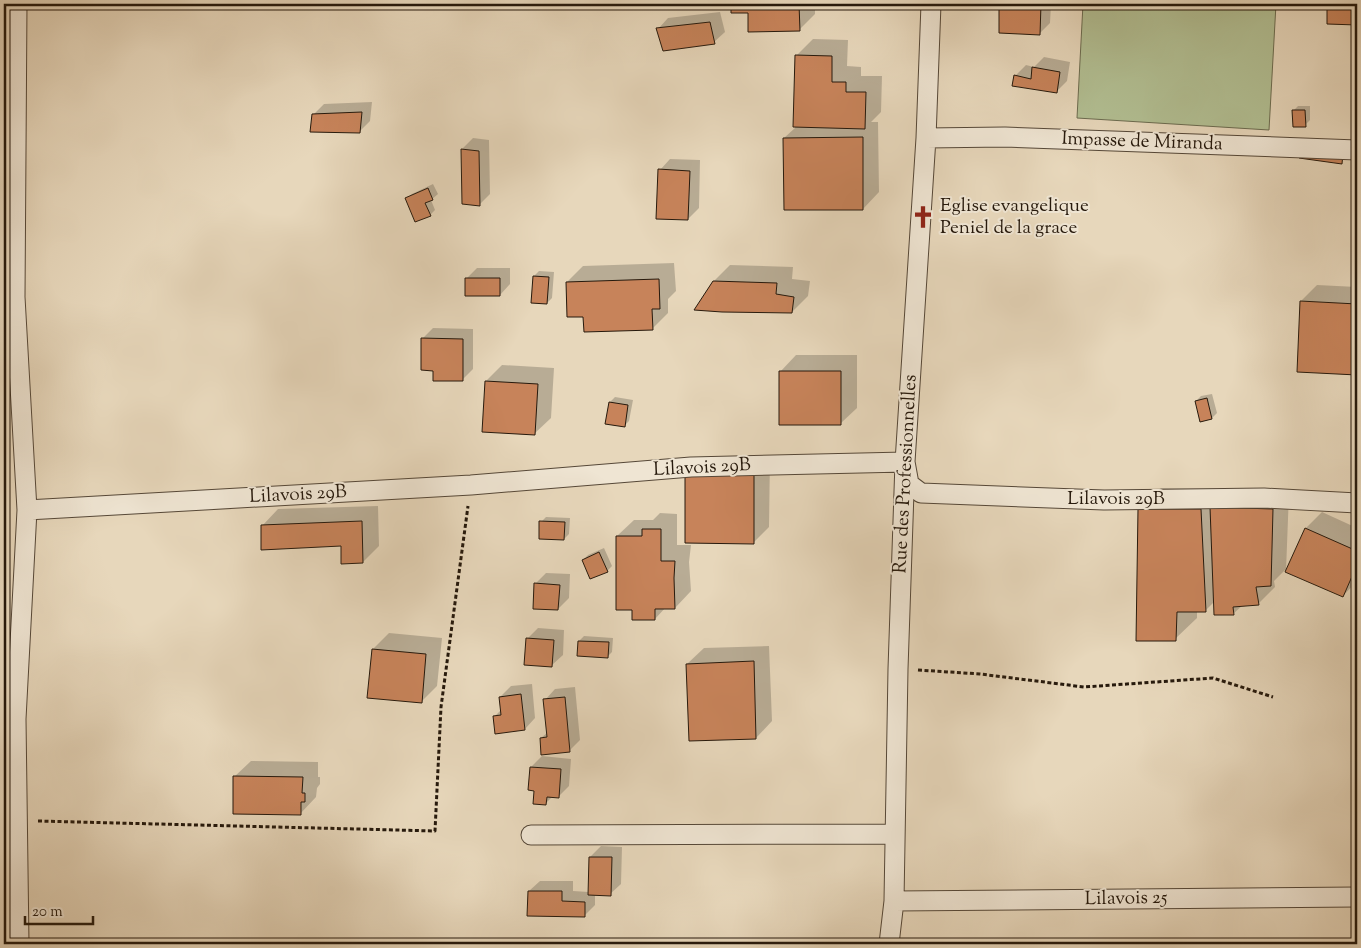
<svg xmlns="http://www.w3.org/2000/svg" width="1361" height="948" viewBox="0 0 1361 948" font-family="'Sorts Mill Goudy',serif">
	<rect width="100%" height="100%" fill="#e7d7bb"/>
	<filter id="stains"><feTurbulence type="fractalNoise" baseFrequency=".004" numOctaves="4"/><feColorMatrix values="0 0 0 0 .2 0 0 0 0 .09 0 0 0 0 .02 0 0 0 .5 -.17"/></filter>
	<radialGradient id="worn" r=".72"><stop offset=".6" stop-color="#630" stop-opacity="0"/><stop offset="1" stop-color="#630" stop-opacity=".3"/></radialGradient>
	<path fill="#b2bf93" stroke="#6c6c50" d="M1083,4h193l-7,126 -192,-12z"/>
	<path fill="#0003" d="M733,4h82v10l-16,16 -50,-18h-16z
		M1001,4h50l-1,19 -11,11 -39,-2z
		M1317,4h40v20l-29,-1 1,-16h-12z
		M720,12l5,20 -11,10 -56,-13 10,-11z
		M813,39l35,1 -1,26 14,1v9h21l-1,36 -10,10h7l1,70 -16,17 -79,-71 11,-10 1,-72z
		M1044,57l26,5 -3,19 -11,11 -41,-16 11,-11 8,2z
		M372,102l-2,19 -11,11 -46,-17 11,-11z
		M1298,106h12v14l-5,5 -12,-14z
		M473,138l16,2 1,54 -11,11 -17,-56z
		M670,159l30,1 -1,48 -11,11 -28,-49z
		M433,184l5,10 -7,6 4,10 -5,5 -24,-16 6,-5z
		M1357,221v61h-3l2,-59z
		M674,263l2,28 -8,8v14l-16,16 -68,-13 -17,-34 16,-16z
		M730,265l63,2 -1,12 18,2 -2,15 -16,16 -78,-31z
		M477,268h33v16l-10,11 -34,-16z
		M539,271l15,1 -2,26 -5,5 -13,-27z
		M1317,285l40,2v87l-59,-3 3,-70z
		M433,328l40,1v40l-11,11 -28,-11 -11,-31z
		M796,355h61v53l-17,16 -60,-52z
		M502,365l52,3 -3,50 -17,16 -48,-53z
		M1212,394l5,19 -5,5 -11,2 -5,-19 5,-5z
		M615,397l18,3 -4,21 -5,5 -14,-24z
		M703,457h67l-1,70 -16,16 -66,-70z
		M1161,488l61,1v8l67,-4 -3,78 -1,-1 -11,11 1,6 -16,16 -16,2 -10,9 -19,-12 -8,8h-9v8l-22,21 -35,-130z
		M378,506l1,40 -16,16 -21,-17 -80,-19 16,-17z
		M1322,512l35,16v53l-14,15 -56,-25 19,-43z
		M660,513l17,1v31h14l-2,17 2,29 -16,17 -9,-1 -11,12 -22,-10 -16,-73 17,-16h19z
		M546,517l24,1 -1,16 -5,5 -23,-17z
		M604,548l8,18 -5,5 -24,-11 5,-5z
		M546,573l24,1 -1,24 -11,11 -23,-25z
		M538,628l26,2 -1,25 -11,10 -25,-26z
		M389,633l53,5 -5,48 -16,16 -48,-53z
		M584,636l29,2 -1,14 -5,5 -28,-16z
		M769,646l3,75 -16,17 -69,-74 17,-16z
		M532,684l3,34 -10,11 -31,-12 8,-8 -2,-12 11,-11z
		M575,687l5,53 -11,11 -28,-13 7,-6 -3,-32 10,-11z
		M542,756l29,3 -2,27 -11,11 -5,-1 -7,7 -10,-13 -5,-23z
		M251,761l67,1v15h2v7l-3,4 -1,9 -16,17 -66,-37z
		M601,846l21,1 -1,37 -11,10h-15v11l-11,11 -55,-25 11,-10h33v10l16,1 1,-35z"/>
	<path fill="#c7835a" stroke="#26190c" d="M731,4h68l1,27 -52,1v-19h-17z
		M999,4h42l-1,31 -41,-2z
		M1316,4h41v21l-30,-1v-15l-11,-1z
		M710,22l5,22 -52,7 -7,-23z
		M795,55l37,1v26h14v10h20l-1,37 -72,-2z
		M1032,67l28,5 -3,21 -45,-7 2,-11 17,4z
		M1292,110h13l1,17h-13z
		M362,112l-2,21 -50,-1 2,-18z
		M863,137v73h-79l-1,-72z
		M1300,148l43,5 -1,11 -43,-6z
		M461,149l18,2 1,55 -18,-2z
		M658,169l32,2 -2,49 -32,-1z
		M428,188l5,12 -8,3 6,13 -16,6 -10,-24z
		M1355,222h2v61h-5z
		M533,276l16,1 -2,27 -16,-1z
		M465,278h35v18h-35z
		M659,279l1,30h-8l1,21 -69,2 -1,-15h-16l-1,-35z
		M713,281l64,2 -1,11 18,3 -2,16 -70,-1 -28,-2z
		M1300,301l57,3v71l-60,-3z
		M421,338l42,1v42h-30v-10l-12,-1z
		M779,371h62v54h-62z
		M485,381l53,3 -3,51 -53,-3z
		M1207,398l5,21 -12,3 -5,-21z
		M609,402l19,3 -3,22 -20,-3z
		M685,472l69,1v71l-69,-1z
		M1210,507l63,2 -2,77 -15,1 3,18 -26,2 1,8h-20z
		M1138,509h63l5,103h-29l-1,29h-40z
		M362,521l1,42 -22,1v-18l-80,4v-25z
		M539,521l26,1 -1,18 -25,-1z
		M1305,528l52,23v14l-14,32 -58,-25z
		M642,529h19v32h14l-1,17 1,31h-20v11h-23v-10h-16v-74h26z
		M599,552l9,20 -18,7 -8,-19z
		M534,583l26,2 -2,25 -25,-1z
		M526,638l28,2 -2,27 -28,-2z
		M578,641l31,1 -1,16 -31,-2z
		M372,649l54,5 -4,49 -55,-5z
		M754,661l2,78 -67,2 -3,-77z
		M521,694l4,36 -30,4 -2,-18 8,-1 -2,-18z
		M565,697l5,55 -29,3 -1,-17 7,-1 -4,-38z
		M530,767l31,2 -2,29 -12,-1 -1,8 -13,-1 1,-13 -6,-1z
		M233,776l70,1 -1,16h3v9h-4v13l-68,-1z
		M589,857h23l-1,39 -23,-1z
		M528,891h34v10l23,1v15l-58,-1z"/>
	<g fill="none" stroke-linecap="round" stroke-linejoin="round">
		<defs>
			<path id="street" d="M17,4l-2,293 12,213 -11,209 3,225
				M926,138l79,-1 352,13
				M27,510l444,-25 220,-18 214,-5 4,22 12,9 183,7 160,-2 93,5
				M531,835l364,-1
				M894,901l463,-4
				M889,944l5,-43 4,-232 7,-207 21,-324 5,-134"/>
		</defs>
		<use href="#street" stroke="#564838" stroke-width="21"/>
		<path stroke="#26190c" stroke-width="3" stroke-dasharray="4 2.5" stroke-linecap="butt" d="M918,670l62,4 104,13 129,-9 60,19
			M38,821l397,10 6,-124 27,-201"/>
		<use href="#street" stroke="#efe5d3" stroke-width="19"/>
	</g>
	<defs>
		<symbol id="church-bare" viewBox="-9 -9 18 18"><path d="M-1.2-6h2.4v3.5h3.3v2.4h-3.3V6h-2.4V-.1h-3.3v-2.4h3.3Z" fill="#8f2418" stroke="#efe5d3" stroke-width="2.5" paint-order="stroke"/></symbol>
	</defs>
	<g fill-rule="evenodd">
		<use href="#church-bare" x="907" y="201" width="32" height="32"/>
	</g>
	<g text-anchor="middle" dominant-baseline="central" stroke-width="4" stroke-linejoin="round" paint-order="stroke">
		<g font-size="19" fill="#26190c" stroke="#efe5d3">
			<text transform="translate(1142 142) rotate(2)">Impasse de Miranda</text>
			<text transform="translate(702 468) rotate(-3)">Lilavois 29B</text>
			<text transform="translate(906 474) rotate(-87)">Rue des Professionnelles</text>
			<text transform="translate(298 495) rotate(-3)">Lilavois 29B</text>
			<text x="1116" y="499">Lilavois 29B</text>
			<text transform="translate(1126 899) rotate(-1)">Lilavois 25</text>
		</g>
		<g font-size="19" fill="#26190c" stroke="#efe5d3" text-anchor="start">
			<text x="940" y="206">Eglise evangelique<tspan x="940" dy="22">Peniel de la grace</tspan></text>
		</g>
	</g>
	<rect width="1361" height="948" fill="none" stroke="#e7d7bb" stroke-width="20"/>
	<rect x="5" y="5" width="1351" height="938" fill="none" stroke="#26190c" stroke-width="2.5"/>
	<rect x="10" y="10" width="1341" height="928" fill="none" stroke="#26190c"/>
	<path d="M25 916v8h68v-8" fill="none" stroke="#26190c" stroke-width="2.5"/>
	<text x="32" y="916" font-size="15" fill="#26190c" stroke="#efe5d3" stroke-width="4" paint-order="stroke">20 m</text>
	<rect width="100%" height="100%" filter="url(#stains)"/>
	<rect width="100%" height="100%" fill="url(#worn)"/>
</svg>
